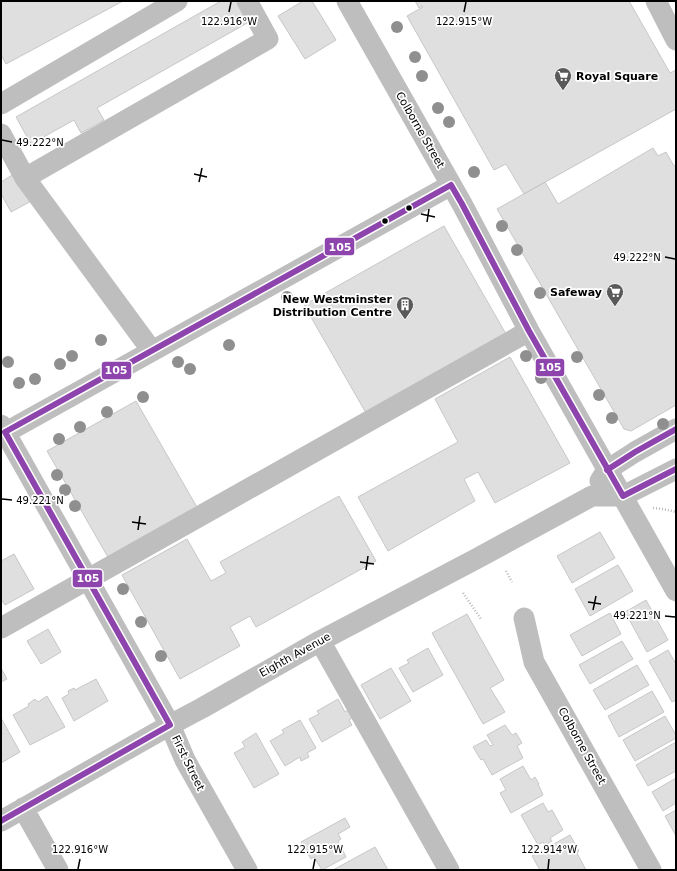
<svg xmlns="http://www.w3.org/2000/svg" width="677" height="871" viewBox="0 0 677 871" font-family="'DejaVu Sans',sans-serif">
	<rect width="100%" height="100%" fill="#fff"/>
	<path fill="#dfdfdf" stroke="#c7c7c7" d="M1,1h122l-117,63 -5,-9z
		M221,1h17l11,21 -152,86 7,12 -23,13 -7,-13 -43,24 -15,-27z
		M303,1h9l24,39 -31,19 -27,-43z
		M415,1h214l41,72 6,-3v39l-152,85 -18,-30 -12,6 -87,-154 16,-9 -1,-1 -3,2z
		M653,148l5,8 8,-4 8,14h2v239l-45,26 -7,-2 -127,-220 48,-27 13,22z
		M17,172l16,28 -22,12 -10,-18v-12z
		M444,226l62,108 -140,79 -62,-108z
		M510,357l60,106 -75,40 -17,-31 -14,7 11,22 -87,50 -30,-54 100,-55 -23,-43z
		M136,401l62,108 -89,50 -62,-108z
		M339,496l37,65 -120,66 -6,-11 -20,11 10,19 -60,33 -58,-104 65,-36 24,42 15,-8 -6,-11z
		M600,532l15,26 -43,25 -15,-27z
		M14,554l20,35 -29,16 -4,-6v-38z
		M618,565l15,26 -43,25 -15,-27z
		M646,600l22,40 -21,12 -22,-40z
		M610,613l11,21 -39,22 -12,-21z
		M467,614l37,66 -14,8 15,24 -22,12 -51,-91z
		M48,629l13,23 -20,12 -14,-23z
		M622,641l11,18 -43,25 -11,-19z
		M428,648l15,27 -30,17 -14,-24 10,-5 -2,-3z
		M668,650l8,14v36l-4,2 -23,-41z
		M637,665l12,20 -44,25 -12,-20z
		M1,668l6,11 -6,3z
		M391,668l20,33 -31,18 -19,-34z
		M96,679l12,22 -34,20 -12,-23 7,-4 -1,-3 6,-3 1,2z
		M652,691l12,21 -45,25 -11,-21z
		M47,696l18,31 -35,18 -17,-30 16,-9 -1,-2 7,-5 3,3z
		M338,699l7,13 3,-2 4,8 -3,2 3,5 -30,17 -13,-23 10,-5 -2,-3z
		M665,716l11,19v3l-41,23 -12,-21z
		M1,718l19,34 -19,11z
		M300,720l16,28 -9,5 2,4 -8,4 -1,-4 -15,9 -15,-25 14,-8 -2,-3z
		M505,725l7,10 4,-2 6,10 -5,3 6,12 -31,17 -9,-16 -2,1 -8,-13 13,-7 4,6 3,-1 -6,-10z
		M256,733l23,41 -25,14 -20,-35 11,-6 -3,-5z
		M676,742v29l-28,15 -12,-21z
		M523,766l8,14 4,-3 4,7h-1l5,11 -32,18 -11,-20 6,-3 -6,-11z
		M676,778v25l-13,8 -11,-19z
		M543,803l5,9 4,-2 11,20 -13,8 2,3 -7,4 -2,-3 -5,3 -17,-30z
		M676,810v26l-11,-20z
		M345,818l5,9 -12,7 3,5 -3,2 8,16 -24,13 -8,-13 -3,2 -10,-17z
		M570,835l9,16 -2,2 9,17h-46l-8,-14z
		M375,847l13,23h-55z"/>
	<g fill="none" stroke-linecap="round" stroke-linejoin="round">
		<path stroke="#b9b9b9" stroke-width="2.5" stroke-dasharray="1 2" stroke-linecap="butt" d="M653,508l10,1 13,3
			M506,571l6,11
			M463,593l18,26"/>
		<path stroke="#bebebe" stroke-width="21" d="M347,1l115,203 67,127 147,260
			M656,1l20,39
			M1,104l176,-103
			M1,134l24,44 127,173
			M25,178l243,-139 -21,-38
			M1,425l169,300 15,35 62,110
			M1,435l450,-250
			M600,481l7,-11 28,-18 41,-23
			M524,618l10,44 117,208
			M1,628l528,-297
			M320,641l129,229
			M23,808l35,62
			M1,821l169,-96 32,-17 118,-67 156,-82 116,-63h31l53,-27"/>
		<defs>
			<path id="bus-1" d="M451,185l11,19 67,127 94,165 53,-27
				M5,432l446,-247
				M5,432l165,293
				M607,470l28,-18 41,-23
				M1,821l169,-96"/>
		</defs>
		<use href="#bus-1" stroke="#fff" stroke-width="9"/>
		<use href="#bus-1" stroke="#8e44ad" stroke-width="6"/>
	</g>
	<g fill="#8f8f8f">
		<circle cx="397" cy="27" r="6"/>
		<circle cx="415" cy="57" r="6"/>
		<circle cx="422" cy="76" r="6"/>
		<circle cx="438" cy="108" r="6"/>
		<circle cx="449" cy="122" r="6"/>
		<circle cx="474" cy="172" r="6"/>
		<circle cx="502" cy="226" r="6"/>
		<circle cx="517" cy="250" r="6"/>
		<circle cx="540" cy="293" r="6"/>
		<circle cx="287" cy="297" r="6"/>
		<circle cx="101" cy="340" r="6"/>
		<circle cx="229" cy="345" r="6"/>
		<circle cx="72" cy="356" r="6"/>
		<circle cx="526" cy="356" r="6"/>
		<circle cx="577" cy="357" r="6"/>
		<circle cx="8" cy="362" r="6"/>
		<circle cx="178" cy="362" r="6"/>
		<circle cx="60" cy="364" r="6"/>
		<circle cx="190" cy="369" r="6"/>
		<circle cx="541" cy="378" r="6"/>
		<circle cx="35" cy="379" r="6"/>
		<circle cx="19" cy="383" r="6"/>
		<circle cx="599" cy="395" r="6"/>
		<circle cx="143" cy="397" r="6"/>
		<circle cx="107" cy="412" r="6"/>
		<circle cx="612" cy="418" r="6"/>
		<circle cx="663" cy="424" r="6"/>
		<circle cx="80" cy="427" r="6"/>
		<circle cx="59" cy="439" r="6"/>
		<circle cx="57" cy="475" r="6"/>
		<circle cx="65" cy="490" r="6"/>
		<circle cx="75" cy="506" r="6"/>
		<circle cx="123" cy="589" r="6"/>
		<circle cx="141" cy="622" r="6"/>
		<circle cx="161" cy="656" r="6"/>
	</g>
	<path fill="none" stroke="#000" stroke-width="1.5" d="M229,12l2,-10M464,12l2,-10M2,140l10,2M194,174l13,3M199,182l3,-14M421,214l14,3M427,222l2,-13M665,257l10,2M2,499l10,1M132,522l14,2M138,530l2,-14M360,562l14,2M366,570l2,-14M588,602l13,2M593,610l3,-14M665,616l10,1M78,869l2,-10M313,869l2,-10M548,869l1,-10"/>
	<defs>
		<symbol id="supermarket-pin" viewBox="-11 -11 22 30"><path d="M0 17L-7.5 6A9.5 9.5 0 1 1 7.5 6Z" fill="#595959" stroke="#fff"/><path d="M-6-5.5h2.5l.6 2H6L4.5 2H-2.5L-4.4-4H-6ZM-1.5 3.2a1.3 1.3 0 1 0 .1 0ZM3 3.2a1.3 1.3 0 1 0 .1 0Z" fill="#fff"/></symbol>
		<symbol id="building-pin" viewBox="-11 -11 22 30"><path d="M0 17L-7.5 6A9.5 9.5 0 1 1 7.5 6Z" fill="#595959" stroke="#fff"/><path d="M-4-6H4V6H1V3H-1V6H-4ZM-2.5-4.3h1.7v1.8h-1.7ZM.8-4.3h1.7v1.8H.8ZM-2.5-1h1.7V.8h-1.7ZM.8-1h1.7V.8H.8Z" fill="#fff"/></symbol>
	</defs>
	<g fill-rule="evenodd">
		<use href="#supermarket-pin" x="553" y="66" width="20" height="27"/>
		<use href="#supermarket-pin" x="605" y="282" width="20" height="27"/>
		<use href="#building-pin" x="395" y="295" width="20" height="27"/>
	</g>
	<g fill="#000" stroke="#fff" stroke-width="1.5">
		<circle cx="409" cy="208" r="3.5"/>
		<circle cx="385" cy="221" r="3.5"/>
	</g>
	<g text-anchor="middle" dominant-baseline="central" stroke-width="3.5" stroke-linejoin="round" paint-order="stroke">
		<g font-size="11" font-weight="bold" fill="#000" stroke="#fff" text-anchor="end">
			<text x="576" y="76" text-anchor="start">Royal Square</text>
			<text x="602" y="292">Safeway</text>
			<text x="392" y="299">New Westminster<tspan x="392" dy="13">Distribution Centre</tspan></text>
		</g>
		<g font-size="11" fill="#000" stroke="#fff">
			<text transform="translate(420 130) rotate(60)">Colborne Street</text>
			<text transform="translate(295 655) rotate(-29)">Eighth Avenue</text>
			<text transform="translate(582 746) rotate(61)">Colborne Street</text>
			<text transform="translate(188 763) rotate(64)">First Street</text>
		</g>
	</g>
	<g font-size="10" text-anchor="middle" fill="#000" stroke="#fff" stroke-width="3.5" stroke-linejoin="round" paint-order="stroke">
		<text x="464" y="25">122.915°W</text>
		<text x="229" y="25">122.916°W</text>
		<text x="40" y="146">49.222°N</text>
		<text x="637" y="261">49.222°N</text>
		<text x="40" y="504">49.221°N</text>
		<text x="637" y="619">49.221°N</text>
		<text x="80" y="853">122.916°W</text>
		<text x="315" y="853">122.915°W</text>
		<text x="549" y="853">122.914°W</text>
	</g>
	<g stroke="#fff" stroke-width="1.5">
		<rect x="324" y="237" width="31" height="19" rx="4" fill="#8e44ad"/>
		<rect x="535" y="358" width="30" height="19" rx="4" fill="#8e44ad"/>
		<rect x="101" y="361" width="31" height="19" rx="4" fill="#8e44ad"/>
		<rect x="72" y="569" width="31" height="19" rx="4" fill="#8e44ad"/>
	</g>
	<g font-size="11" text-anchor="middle" font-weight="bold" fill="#fff">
		<text x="340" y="251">105</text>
		<text x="550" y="371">105</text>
		<text x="116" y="374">105</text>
		<text x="88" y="582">105</text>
	</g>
	<rect width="677" height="871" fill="none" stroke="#000000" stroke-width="4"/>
</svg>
